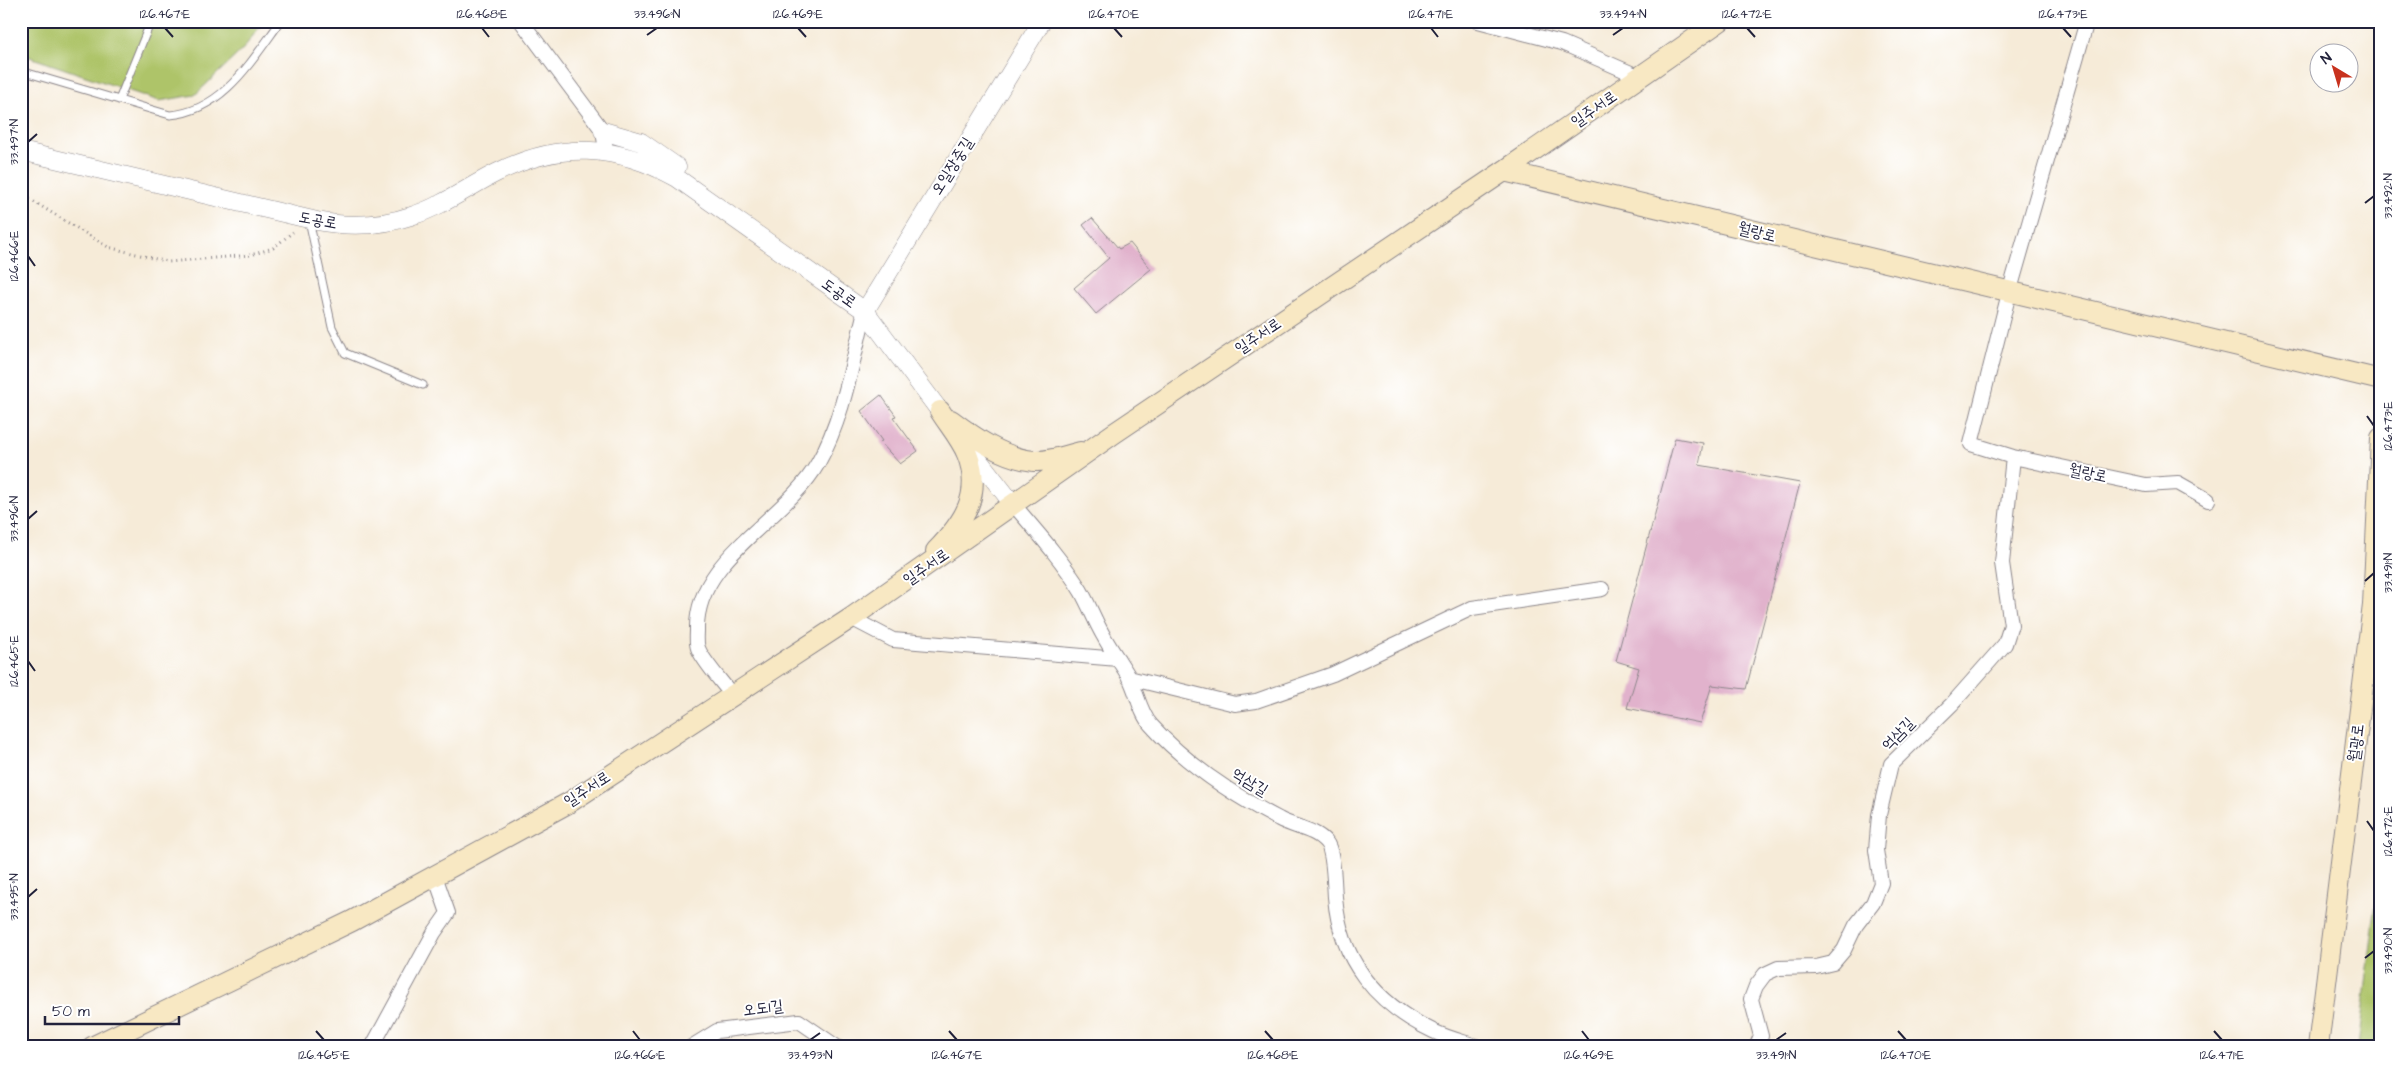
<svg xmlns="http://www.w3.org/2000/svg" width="2402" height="1068" viewBox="0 0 2402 1068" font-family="'Architects Daughter','Poor Story',sans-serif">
	<rect width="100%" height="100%" fill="#fff"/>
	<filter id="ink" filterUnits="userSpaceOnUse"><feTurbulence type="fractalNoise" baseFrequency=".02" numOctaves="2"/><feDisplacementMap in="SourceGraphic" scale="10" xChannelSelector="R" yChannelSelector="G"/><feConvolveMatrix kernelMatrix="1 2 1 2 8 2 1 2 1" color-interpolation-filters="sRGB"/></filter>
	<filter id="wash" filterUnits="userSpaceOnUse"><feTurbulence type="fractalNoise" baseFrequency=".0096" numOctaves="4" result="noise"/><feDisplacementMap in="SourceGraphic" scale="20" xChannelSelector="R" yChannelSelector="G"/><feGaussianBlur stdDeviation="1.12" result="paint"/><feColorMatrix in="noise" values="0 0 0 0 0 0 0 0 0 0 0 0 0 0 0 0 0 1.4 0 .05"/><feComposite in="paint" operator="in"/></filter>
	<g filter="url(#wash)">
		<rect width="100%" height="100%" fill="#f6ebd8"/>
		<path fill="#aec469" stroke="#687352" d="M21,21h243l-21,28 -48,46 -36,6 -138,-47z
			M2381,864v183h-23z"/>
		<g id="blocks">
			<path fill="#e1b2cc" d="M1092,218l27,31 11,-6 21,26 -55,45 -22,-26 35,-30 -26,-33z
				M881,395l15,21 -3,1 25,34 -18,13 -20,-22 2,-1 -21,-30z
				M1675,438l28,5 -4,22 101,18 -54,206 -34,-4 -12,38 -73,-15 12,-40 -23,-7z"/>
		</g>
	</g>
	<g filter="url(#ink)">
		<use href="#blocks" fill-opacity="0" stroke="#8c868a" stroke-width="1"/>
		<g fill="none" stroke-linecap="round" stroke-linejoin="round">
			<defs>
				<path id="service" d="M21,71l149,44c53,-4 82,-55 111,-94
					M119,100l32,-79
					M309,220l23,107 13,26 78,32"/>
				<path id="minor" d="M521,21l82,110 3,20
					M1478,21l84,22 78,34
					M2087,21l-78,272 -38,151 42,13 133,28 32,-2 30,17
					M1013,504c24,28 49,56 68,87 8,14 14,30 22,44 8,15 18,28 26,42 8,15 11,36 22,48 35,39 82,70 128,94 14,8 36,10 47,23 8,9 8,43 9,55 5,63 41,107 98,134 14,7 31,11 46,16
					M851,618l42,22 225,19
					M1129,678l106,26 21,-3 77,-27 139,-66 130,-19
					M731,694c-8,-11 -29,-34 -33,-46 -2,-5 -1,-13 -1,-18 -2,-72 89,-110 121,-167 26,-46 34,-101 47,-152
					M372,1047l62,-114 14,-20 -13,-37
					M691,1047l26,-16 82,-10 38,26
					M1756,1047l5,-11 -10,-37 5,-13 9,-12 13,-6 38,-1 17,-4 11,-13 12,-25 17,-22 8,-20 -5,-33 3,-35 12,-51 61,-60 53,-60 6,-19 -9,-62 11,-106"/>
				<path id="tertiary" d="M603,131l38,11 36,25
					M21,151l296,70c31,6 64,5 94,-5 30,-9 57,-29 85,-43 63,-32 120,-29 181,5l188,133 83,111
					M865,311l177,-290
					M966,444l47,60"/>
				<path id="secondary" d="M1504,171l877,209
					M951,420c24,18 52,38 83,41 15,1 32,-5 46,-9
					M936,551c28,-29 47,-57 31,-97 -6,-15 -19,-30 -27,-43
					M92,1047l260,-126 218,-119 281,-184 262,-184 391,-263 216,-150
					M2318,1047l55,-442 8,-167"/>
			</defs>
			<use href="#service" stroke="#8c868a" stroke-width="9"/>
			<use href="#minor" stroke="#8c868a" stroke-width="16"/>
			<use href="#tertiary" stroke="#8c868a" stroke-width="19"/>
			<use href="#secondary" stroke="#8c868a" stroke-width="22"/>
			<path stroke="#8c868a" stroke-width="3" stroke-dasharray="1 4" stroke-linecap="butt" d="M21,194l87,53 60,15 83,-7 22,-7 20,-16"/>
			<use href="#service" stroke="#fff" stroke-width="7"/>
			<use href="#minor" stroke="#fff" stroke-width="14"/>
			<use href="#tertiary" stroke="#fff" stroke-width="18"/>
			<use href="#secondary" stroke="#f8e8c3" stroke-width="20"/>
		</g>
	</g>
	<path fill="none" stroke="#22223b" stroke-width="2" d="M165,28l8,9M482,28l7,9M798,28l8,9M1114,28l8,9M1431,28l7,9M1747,28l8,9M2063,28l8,9M647,35l10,-7M1613,35l10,-7M28,142l9,-8M2365,203l9,-7M28,256l7,10M2367,416l7,10M28,519l9,-8M2365,581l9,-8M28,661l7,10M2367,821l7,10M28,897l9,-8M2365,958l9,-7M316,1031l8,9M633,1031l7,9M949,1031l8,9M1265,1031l8,9M1582,1031l7,9M1898,1031l8,9M2214,1031l8,9M810,1040l10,-7M1776,1040l10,-7"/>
	<g text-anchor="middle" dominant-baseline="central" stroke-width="4" stroke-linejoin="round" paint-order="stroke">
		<g font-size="16" fill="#22223b" stroke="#fff">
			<text transform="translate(1594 109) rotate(-35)">일주서로</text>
			<text transform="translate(952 166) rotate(-58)">오일장중길</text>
			<text transform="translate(318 220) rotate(10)">도공로</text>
			<text transform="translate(1757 232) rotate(14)">월랑로</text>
			<text transform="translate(839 293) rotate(36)">도공로</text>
			<text transform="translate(1258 336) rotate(-34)">일주서로</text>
			<text transform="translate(2088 473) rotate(12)">월랑로</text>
			<text transform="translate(926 567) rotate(-35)">일주서로</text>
			<text transform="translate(1898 734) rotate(-46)">억삼길</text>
			<text transform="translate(2356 743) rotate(-83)">월광로</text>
			<text transform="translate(1250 782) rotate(31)">억삼길</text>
			<text transform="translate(587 789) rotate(-33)">일주서로</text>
			<text transform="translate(763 1008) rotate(-7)">오도1길</text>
		</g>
	</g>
	<rect width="2402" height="1068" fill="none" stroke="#fff" stroke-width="55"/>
	<g transform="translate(2334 68) rotate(322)"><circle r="24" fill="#ffffff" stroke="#a7a7b1"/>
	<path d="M0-4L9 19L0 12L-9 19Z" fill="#c8321e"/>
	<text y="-8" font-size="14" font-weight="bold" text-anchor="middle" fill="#22223b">N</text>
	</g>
	<path d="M45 1016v8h134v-8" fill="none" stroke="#22223b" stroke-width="2.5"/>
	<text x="52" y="1016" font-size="15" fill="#22223b" stroke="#ffffff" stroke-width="4" paint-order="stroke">50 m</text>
	<rect x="28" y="28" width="2346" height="1012" fill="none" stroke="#22223b" stroke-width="2"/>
	<g font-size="12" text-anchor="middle" fill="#22223b">
		<text x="165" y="18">126.467°E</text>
		<text x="482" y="18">126.468°E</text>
		<text x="657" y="18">33.496°N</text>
		<text x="798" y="18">126.469°E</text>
		<text x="1114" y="18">126.470°E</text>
		<text x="1431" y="18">126.471°E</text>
		<text x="1623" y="18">33.494°N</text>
		<text x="1747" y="18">126.472°E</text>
		<text x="2063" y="18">126.473°E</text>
		<text transform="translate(14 142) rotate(-90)" y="4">33.497°N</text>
		<text transform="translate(2388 196) rotate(-90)" y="4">33.492°N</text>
		<text transform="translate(14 256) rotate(-90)" y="4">126.466°E</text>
		<text transform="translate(2388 426) rotate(-90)" y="4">126.473°E</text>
		<text transform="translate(14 519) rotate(-90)" y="4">33.496°N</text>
		<text transform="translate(2388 573) rotate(-90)" y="4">33.491°N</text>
		<text transform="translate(14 661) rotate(-90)" y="4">126.465°E</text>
		<text transform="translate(2388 831) rotate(-90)" y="4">126.472°E</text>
		<text transform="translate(14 897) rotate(-90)" y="4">33.495°N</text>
		<text transform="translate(2388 951) rotate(-90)" y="4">33.490°N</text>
		<text x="324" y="1059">126.465°E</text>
		<text x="640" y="1059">126.466°E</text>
		<text x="810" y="1059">33.493°N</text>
		<text x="957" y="1059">126.467°E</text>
		<text x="1273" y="1059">126.468°E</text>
		<text x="1589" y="1059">126.469°E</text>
		<text x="1776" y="1059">33.491°N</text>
		<text x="1906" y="1059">126.470°E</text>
		<text x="2222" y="1059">126.471°E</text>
	</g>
</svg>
